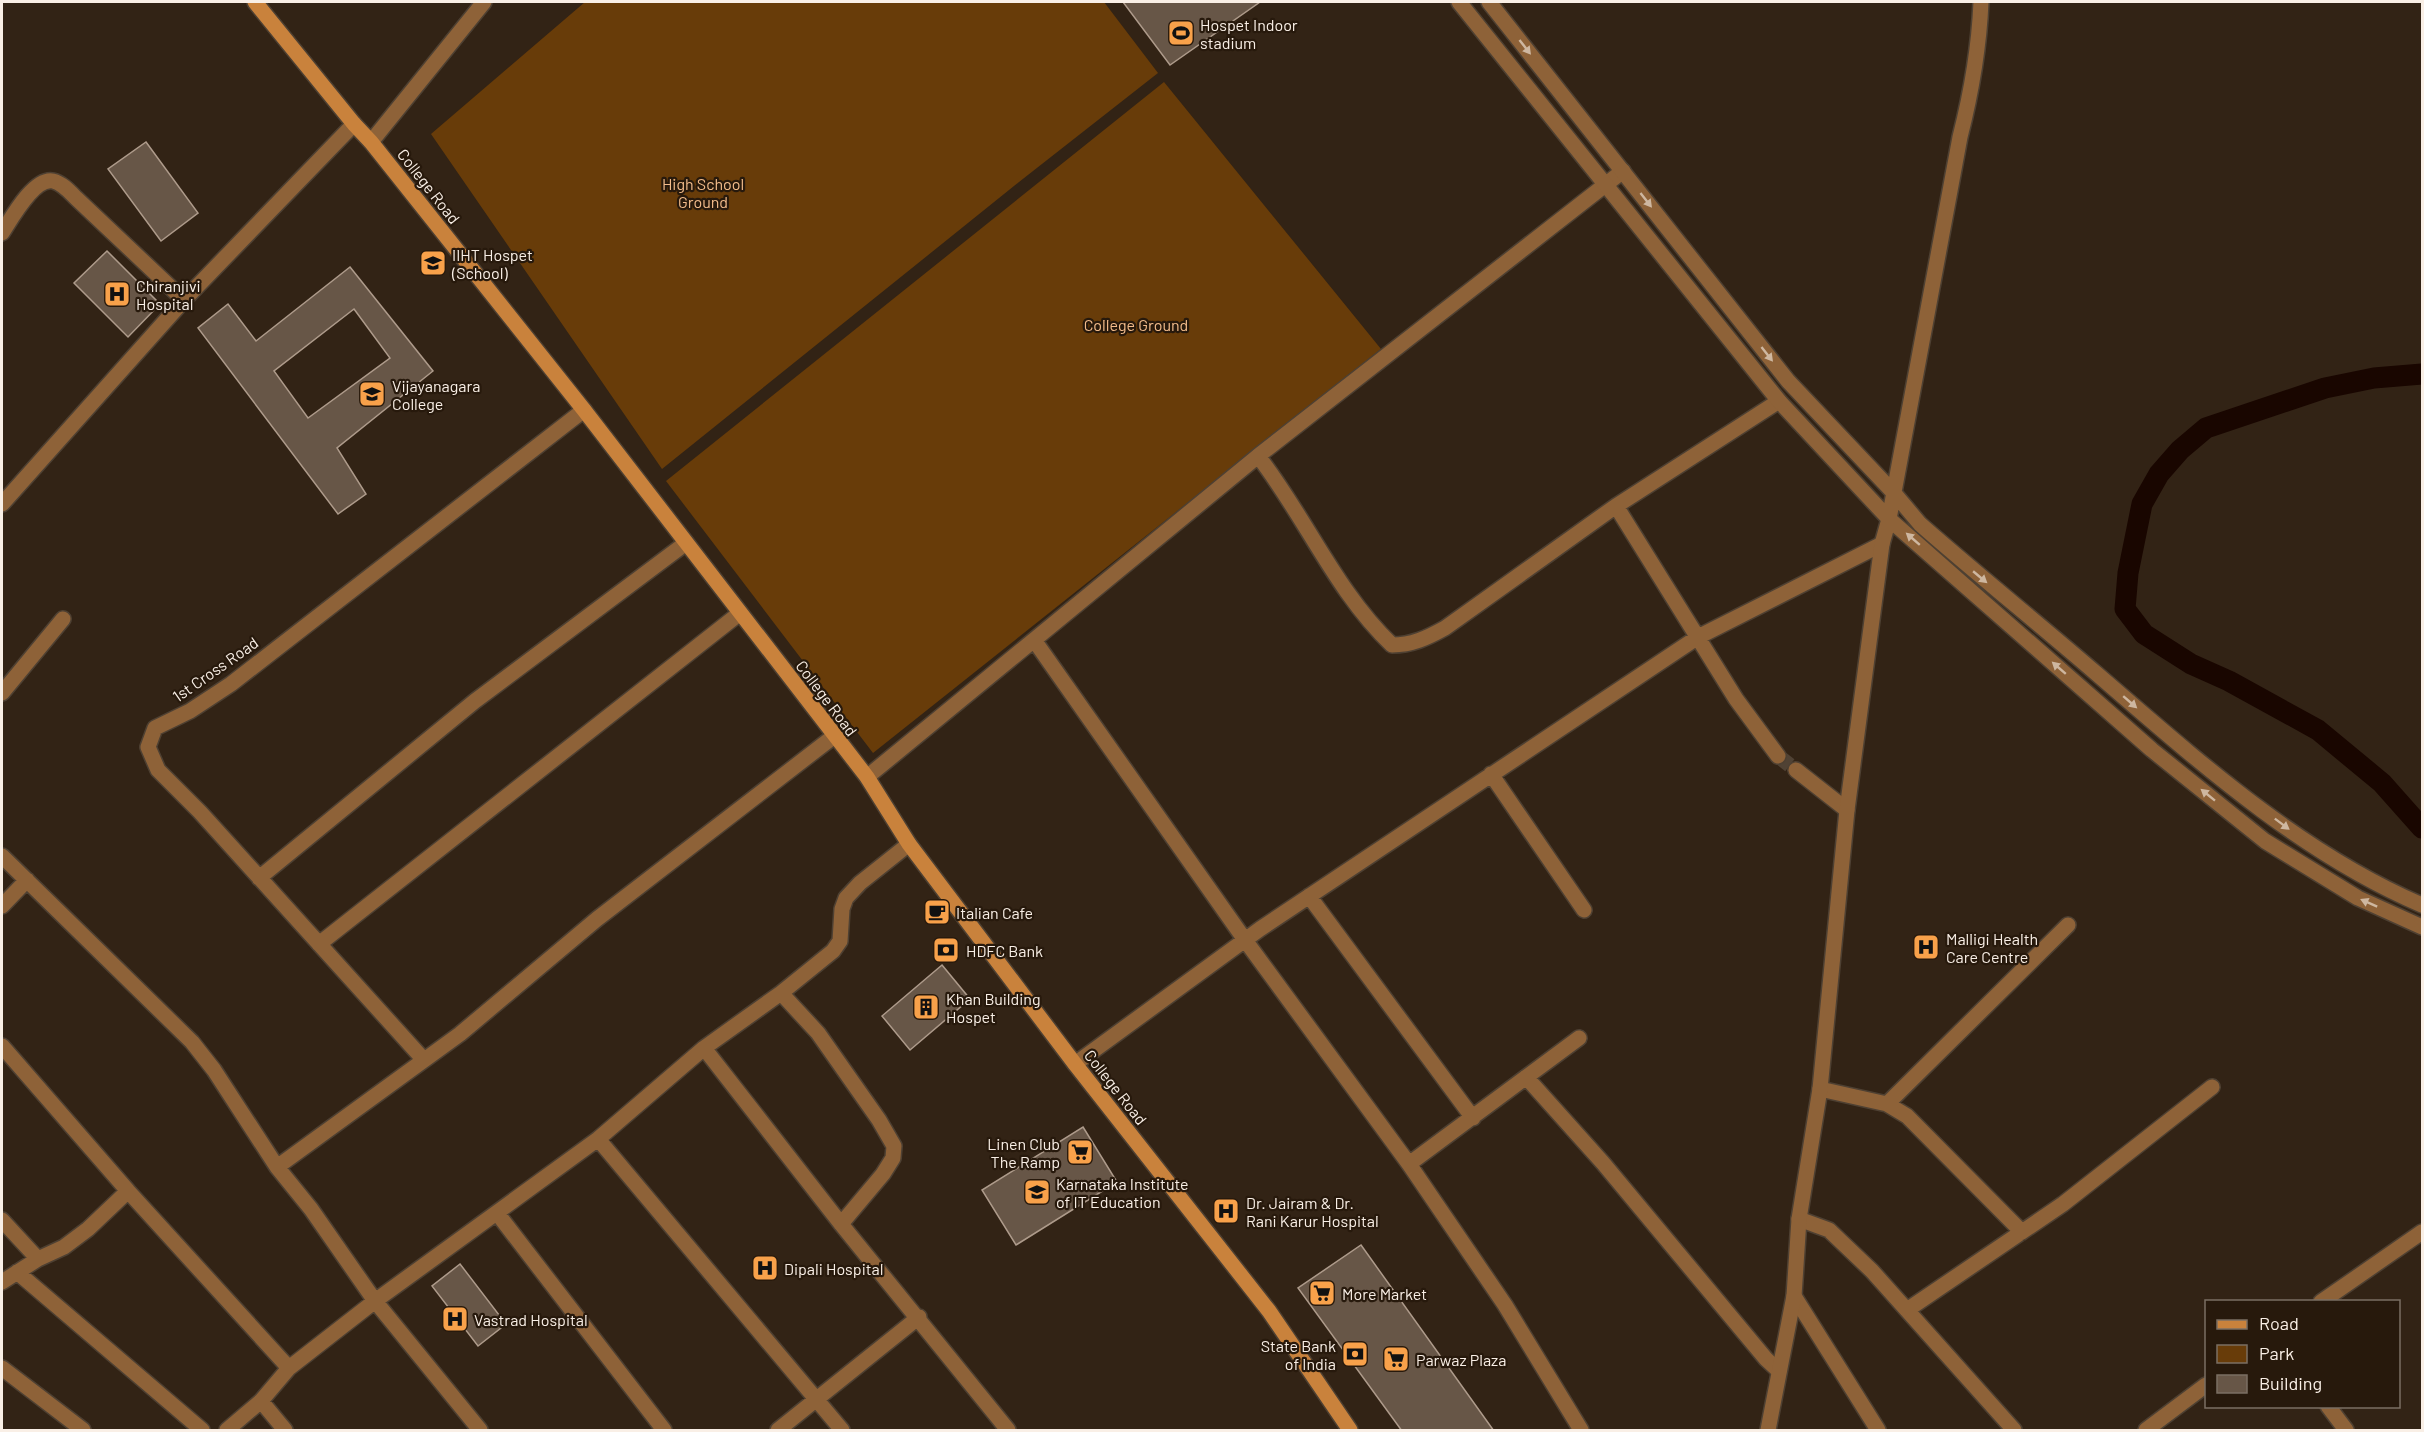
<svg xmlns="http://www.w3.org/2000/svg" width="2424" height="1432" viewBox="0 0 2424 1432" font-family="Barlow,sans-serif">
	<rect width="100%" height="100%" fill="#322315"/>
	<path fill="#683c09" d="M585,2h519l54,71 -139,109 -357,287 -231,-335z
		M1164,82l217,267 -508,404 -207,-272z"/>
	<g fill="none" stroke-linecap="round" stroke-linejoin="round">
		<path stroke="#190600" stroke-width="21" d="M2422,374l-48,4 -49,10 -119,40 -26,22 -21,24 -17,30 -14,69 -3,36 19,25 47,30 38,17 89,49 64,53 40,45"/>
	</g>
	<path fill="#675647" stroke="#ae9b8b" stroke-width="1.5" fill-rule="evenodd" d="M1123,2h137l-90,63z
		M146,142l52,71 -37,28 -53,-72z
		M107,251l53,53 -32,33 -54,-54z
		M350,267l83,104 -96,77 29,46 -28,20 -140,-186 30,-24 28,37zM354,309l36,49 -82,60 -34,-47z
		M942,965l28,34 -60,51 -28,-34z
		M1083,1127l34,55 -101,63 -34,-55z
		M1361,1245l133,186h-92l-104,-143z
		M460,1264l46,60 -28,22 -46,-60z"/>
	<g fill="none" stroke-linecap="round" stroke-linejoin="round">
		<path stroke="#504234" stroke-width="15" stroke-dasharray="15 8" stroke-linecap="butt" d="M1778,756l18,14"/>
		<defs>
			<path id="minor" d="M371,142l113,-140
				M2,233c9,-14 32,-56 51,-52 9,2 17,11 23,17l108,102
				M1258,456c47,60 78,136 134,189 20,0 35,-7 53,-17l171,-122 163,-105
				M2,504l182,-204 170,-176
				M1616,506l120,193 42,57
				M1034,640l211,300 164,224
				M2,693l61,-74
				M1796,770l51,40
				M1491,774l93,136
				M867,777l391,-321 365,-285
				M2,856l190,186 22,28 63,97 34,42 64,92 105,129
				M259,878l216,-177 211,-158
				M1309,896l164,222
				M2,906l25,-26
				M319,944l421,-331
				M781,993l37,40 61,87 15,26 -1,12 -10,16 -42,50
				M1579,1038l-170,126 96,141 76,125
				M2,1046l126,145 161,177
				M704,1048l137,176 167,206
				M424,1060l-224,-248 -42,-42 -10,-23 7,-19 35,-17 41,-27 353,-274
				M1075,1064l185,-135 438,-292 184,-93
				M1526,1077l77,86 163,196 13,12
				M1820,1089l67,15 20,12 115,116
				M1887,1104l181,-179
				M598,1139l244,291
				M277,1167l183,-133 137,-115 236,-182
				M497,1213l167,217
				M1799,1219l30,11 43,41 142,159
				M2,1220l36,39
				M17,1272l185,158
				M2,1282l36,-23 26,-12 24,-18 40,-38
				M1794,1296l84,134
				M2321,1302l101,-70
				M1907,1310l156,-106 149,-117
				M2,1368l81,62
				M261,1401l24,29
				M2328,1406l18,24
				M227,1430l34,-29 28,-33 86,-67 223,-162 106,-91 77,-55 52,-42 7,-10 2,-32 4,-11 14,-15 49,-39
				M778,1430l141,-113
				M2146,1430l60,-45"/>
			<path id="tertiary" d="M1459,2l320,399 110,118 263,231 113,91 93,57 64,29
				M1489,2l299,379 106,112 26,31c58,51 118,99 177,150 100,86 203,179 325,231
				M1768,1430l26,-134 5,-77 21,-130 27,-279 35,-266 7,-25 71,-382c12,-47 19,-88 21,-135"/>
			<path id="secondary" d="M255,2l99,122 17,18 213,268 283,367 42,67 166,220 194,247 81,119"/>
		</defs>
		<use href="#minor" stroke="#4e4032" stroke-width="18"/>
		<use href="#tertiary" stroke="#4e4032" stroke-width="18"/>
		<use href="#secondary" stroke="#4e4032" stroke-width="18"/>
		<use href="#minor" stroke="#8e6238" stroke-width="15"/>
		<use href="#tertiary" stroke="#8e6238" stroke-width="15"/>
		<use href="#secondary" stroke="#c9823c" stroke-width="15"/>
	</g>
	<defs><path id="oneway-solid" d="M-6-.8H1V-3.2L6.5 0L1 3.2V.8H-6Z" transform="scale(1.5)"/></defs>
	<g fill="#ceb7a0">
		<use href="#oneway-solid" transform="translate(1525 47) rotate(52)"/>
		<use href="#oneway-solid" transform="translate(1646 200) rotate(52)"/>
		<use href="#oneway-solid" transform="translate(1767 354) rotate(52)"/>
		<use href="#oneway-solid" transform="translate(1913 539) rotate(-139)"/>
		<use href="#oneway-solid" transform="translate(1980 577) rotate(40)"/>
		<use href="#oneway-solid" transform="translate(2059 668) rotate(-139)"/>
		<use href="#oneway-solid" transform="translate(2130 702) rotate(41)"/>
		<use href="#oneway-solid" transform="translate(2208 795) rotate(-141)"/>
		<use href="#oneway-solid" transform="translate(2282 824) rotate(37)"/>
		<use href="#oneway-solid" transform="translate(2369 903) rotate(-156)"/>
	</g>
	<defs>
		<symbol id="stadium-square" viewBox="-11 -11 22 22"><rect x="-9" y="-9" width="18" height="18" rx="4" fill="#f8a14a" stroke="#27190c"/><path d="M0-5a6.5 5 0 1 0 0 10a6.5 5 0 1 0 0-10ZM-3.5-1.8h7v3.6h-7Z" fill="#111"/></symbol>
		<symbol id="school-square" viewBox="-11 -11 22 22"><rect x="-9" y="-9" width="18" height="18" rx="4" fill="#f8a14a" stroke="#27190c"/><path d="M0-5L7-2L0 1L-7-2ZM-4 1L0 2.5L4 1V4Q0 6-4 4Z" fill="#111"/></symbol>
		<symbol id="hospital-square" viewBox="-11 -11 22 22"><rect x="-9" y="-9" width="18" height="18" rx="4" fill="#f8a14a" stroke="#27190c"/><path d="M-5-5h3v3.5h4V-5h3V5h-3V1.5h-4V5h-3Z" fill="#111"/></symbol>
		<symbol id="university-square" viewBox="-11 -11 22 22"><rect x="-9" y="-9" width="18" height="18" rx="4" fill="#f8a14a" stroke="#27190c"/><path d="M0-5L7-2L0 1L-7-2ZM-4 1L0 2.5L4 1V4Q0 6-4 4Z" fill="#111"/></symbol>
		<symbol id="cafe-square" viewBox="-11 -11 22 22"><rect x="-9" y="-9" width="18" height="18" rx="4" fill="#f8a14a" stroke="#27190c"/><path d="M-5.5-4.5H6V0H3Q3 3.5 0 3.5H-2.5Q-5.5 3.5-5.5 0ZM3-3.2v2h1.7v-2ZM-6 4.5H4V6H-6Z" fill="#111"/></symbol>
		<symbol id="bank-square" viewBox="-11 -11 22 22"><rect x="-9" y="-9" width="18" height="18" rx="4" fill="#f8a14a" stroke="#27190c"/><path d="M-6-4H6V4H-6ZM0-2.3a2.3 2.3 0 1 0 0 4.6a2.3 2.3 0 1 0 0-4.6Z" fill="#111"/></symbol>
		<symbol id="building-square" viewBox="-11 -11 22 22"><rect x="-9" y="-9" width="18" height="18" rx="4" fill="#f8a14a" stroke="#27190c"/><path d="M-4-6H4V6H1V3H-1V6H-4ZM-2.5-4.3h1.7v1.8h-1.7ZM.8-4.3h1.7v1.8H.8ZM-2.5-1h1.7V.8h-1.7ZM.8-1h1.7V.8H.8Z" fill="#111"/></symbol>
		<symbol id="supermarket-square" viewBox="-11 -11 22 22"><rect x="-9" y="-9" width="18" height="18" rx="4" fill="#f8a14a" stroke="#27190c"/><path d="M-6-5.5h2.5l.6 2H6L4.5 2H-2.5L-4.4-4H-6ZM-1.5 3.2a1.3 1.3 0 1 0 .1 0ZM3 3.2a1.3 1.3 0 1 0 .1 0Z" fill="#111"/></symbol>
	</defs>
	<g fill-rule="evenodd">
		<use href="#stadium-square" x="1166" y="18" width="30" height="30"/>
		<use href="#school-square" x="418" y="248" width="30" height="30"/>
		<use href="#hospital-square" x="102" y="279" width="30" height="30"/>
		<use href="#university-square" x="357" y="379" width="30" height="30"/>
		<use href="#cafe-square" x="922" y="897" width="30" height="30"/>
		<use href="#hospital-square" x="1911" y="932" width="30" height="30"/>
		<use href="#bank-square" x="931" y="935" width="30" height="30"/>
		<use href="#building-square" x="911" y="992" width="30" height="30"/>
		<use href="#supermarket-square" x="1065" y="1137" width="30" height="30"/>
		<use href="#school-square" x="1022" y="1177" width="30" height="30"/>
		<use href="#hospital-square" x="1211" y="1196" width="30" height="30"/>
		<use href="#hospital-square" x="750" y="1253" width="30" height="30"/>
		<use href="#supermarket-square" x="1307" y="1278" width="30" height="30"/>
		<use href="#hospital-square" x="440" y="1304" width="30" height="30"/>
		<use href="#bank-square" x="1340" y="1339" width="30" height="30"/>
		<use href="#supermarket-square" x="1381" y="1344" width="30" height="30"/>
	</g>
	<g text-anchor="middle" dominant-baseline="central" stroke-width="4.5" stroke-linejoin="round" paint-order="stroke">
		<g font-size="16" fill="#f9efe6" stroke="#27190c" text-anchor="start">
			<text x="1200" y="24">Hospet Indoor<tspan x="1200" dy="18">stadium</tspan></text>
			<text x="452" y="254">IIHT Hospet<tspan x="452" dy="18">(School)</tspan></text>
			<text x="136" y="285">Chiranjivi<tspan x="136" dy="18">Hospital</tspan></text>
			<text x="392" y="385">Vijayanagara<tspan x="392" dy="18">College</tspan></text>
			<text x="956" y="912">Italian Cafe</text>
			<text x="1946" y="938">Malligi Health<tspan x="1946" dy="18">Care Centre</tspan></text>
			<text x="966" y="950">HDFC Bank</text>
			<text x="946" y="998">Khan Building<tspan x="946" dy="18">Hospet</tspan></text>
			<text x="1060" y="1143" text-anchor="end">Linen Club<tspan x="1060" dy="18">The Ramp</tspan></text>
			<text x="1056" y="1183">Karnataka Institute<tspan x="1056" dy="18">of IT Education</tspan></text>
			<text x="1246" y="1202">Dr. Jairam &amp; Dr.<tspan x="1246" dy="18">Rani Karur Hospital</tspan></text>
			<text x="784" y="1268">Dipali Hospital</text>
			<text x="1342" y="1293">More Market</text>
			<text x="474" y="1319">Vastrad Hospital</text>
			<text x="1336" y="1345" text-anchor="end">State Bank<tspan x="1336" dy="18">of India</tspan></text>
			<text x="1416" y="1359">Parwaz Plaza</text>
		</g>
		<g font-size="16" fill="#f3bc8b" stroke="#27190c">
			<text x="703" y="183">High School<tspan x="703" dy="18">Ground</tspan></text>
			<text x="1136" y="324">College Ground</text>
		</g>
		<g font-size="16" fill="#f9efe6" stroke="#27190c">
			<text transform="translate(429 186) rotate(52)">College Road</text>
			<text transform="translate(215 669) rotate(-35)">1st Cross Road</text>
			<text transform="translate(827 698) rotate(53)">College Road</text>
			<text transform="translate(1116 1087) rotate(52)">College Road</text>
		</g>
	</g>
	<rect width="2424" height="1432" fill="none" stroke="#f9efe6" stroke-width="6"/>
	<rect x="2205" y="1300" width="195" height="108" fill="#27190c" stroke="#7b6f63" stroke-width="1.5"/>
	<rect x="2217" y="1320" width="30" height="9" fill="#c9823c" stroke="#7b6f63" stroke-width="1.5"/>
	<text x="2259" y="1330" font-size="18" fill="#f9efe6">Road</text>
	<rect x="2217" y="1345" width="30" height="18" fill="#683c09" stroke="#7b6f63" stroke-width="1.5"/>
	<text x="2259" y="1360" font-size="18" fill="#f9efe6">Park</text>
	<rect x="2217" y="1375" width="30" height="18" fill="#675647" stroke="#7b6f63" stroke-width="1.5"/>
	<text x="2259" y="1390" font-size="18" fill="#f9efe6">Building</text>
</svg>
